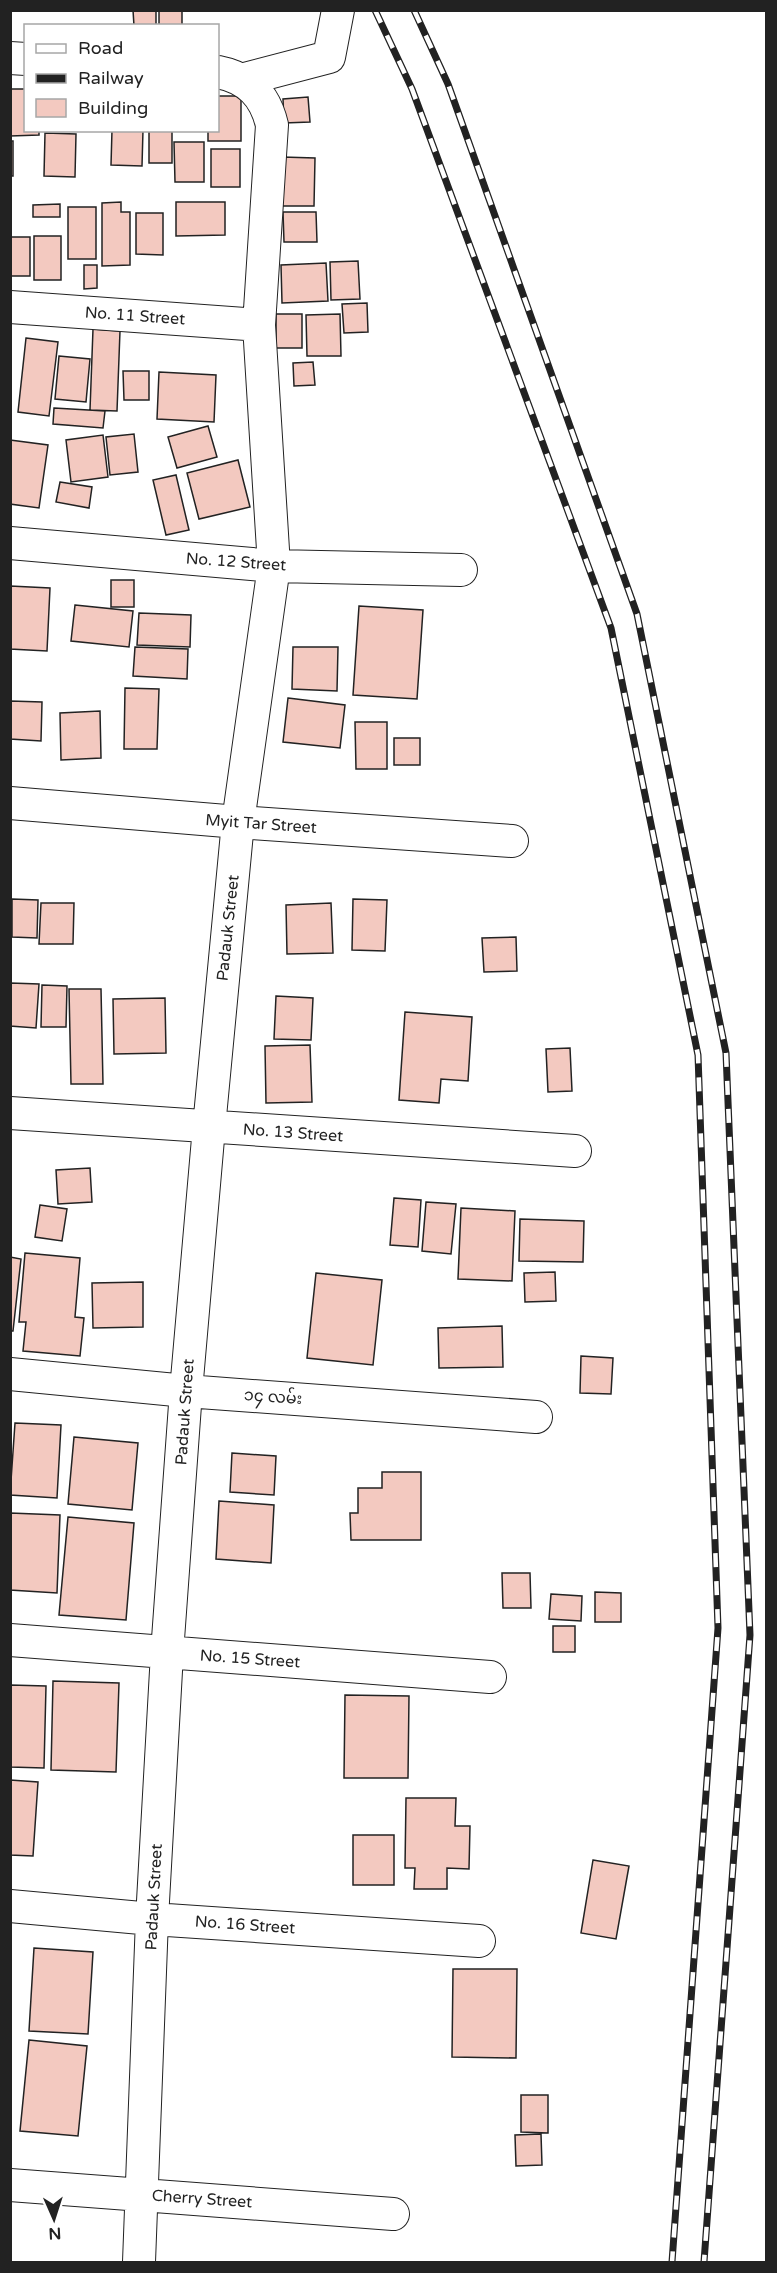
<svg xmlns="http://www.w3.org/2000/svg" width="777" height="2273" viewBox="0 0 777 2273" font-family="'Varela Round','Noto Sans Myanmar',sans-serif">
	<rect width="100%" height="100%" fill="#fff"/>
	<path fill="#f3c9c0" stroke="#222" stroke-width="1.5" d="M133,10h23v16h-22z
		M182,10v16h-23v-15z
		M10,89h16v41h13v5l-29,1z
		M218,96h23v45h-33v-11h10z
		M308,97l2,25 -26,1 -1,-24z
		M112,130h31l-1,36 -31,-1z
		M149,130h23v33h-23z
		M45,133l31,1 -1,43 -31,-1z
		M10,141h3v35h-3z
		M174,142h30v40h-29z
		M211,149h29v38h-29z
		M282,157l33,1 -1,48h-32z
		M121,202v10h9v53l-28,1v-63z
		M176,202h49v33l-49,1z
		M60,204v13h-27v-12z
		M68,207h28v52h-28z
		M283,212h33l1,30h-33z
		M136,213h27v42l-27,-1z
		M34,236h27v44h-27z
		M10,237h20v39h-20z
		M358,261l2,38 -29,1 -1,-38z
		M326,263l2,38 -46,2 -1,-38z
		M84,265h13v23l-13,1z
		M367,303l1,29 -24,1 -2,-29z
		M276,314h26v34h-26z
		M340,314l1,42h-34l-1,-41z
		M93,329l27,2 -3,80 -27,-1z
		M26,338l32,4 -9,74 -31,-4z
		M59,356l31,3 -4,43 -31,-3z
		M313,362l2,23 -21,1 -1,-23z
		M123,371h26v29h-25z
		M159,372l57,3 -2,47 -57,-3z
		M54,408l51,3 -2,17 -50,-4z
		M208,426l9,31 -40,11 -9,-31z
		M134,434l4,38 -28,3 -4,-38z
		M103,435l5,42 -37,5 -5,-42z
		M10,440l38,5 -9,63 -29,-4z
		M238,460l12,47 -51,12 -12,-46z
		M176,475l13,55 -23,5 -13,-55z
		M60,482l32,5 -3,21 -33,-6z
		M111,580h23v27h-23z
		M10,586l40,2 -3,63 -37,-2z
		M75,605l58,6 -4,36 -58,-6z
		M359,606l64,4 -6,89 -64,-4z
		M139,613l52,2 -1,32 -53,-2z
		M135,647l53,2 -1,30 -54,-3z
		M293,647h45l-1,44 -45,-2z
		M125,688l34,1 -2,60h-33z
		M288,698l57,7 -5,43 -57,-6z
		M10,701l32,1 -1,39 -31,-2z
		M100,711l1,47 -40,2 -1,-47z
		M355,722h32v47h-31z
		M394,738h26v27h-26z
		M12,899l26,1 -1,38 -25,-1z
		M353,899l34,1 -2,51 -33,-1z
		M41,903h33l-1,41h-34z
		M331,903l2,50 -46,1 -1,-49z
		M516,937l1,34 -33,1 -2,-34z
		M10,983l29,1 -3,44 -26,-2z
		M42,985l25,1 -1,41h-25z
		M69,989h32l2,95h-32z
		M276,996l37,2 -2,42 -37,-1z
		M165,998l1,55 -52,1 -1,-55z
		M405,1012l67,5 -4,64 -27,-2 -2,24 -40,-3z
		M310,1045l2,57 -46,1 -1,-57z
		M570,1048l2,43 -24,1 -2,-43z
		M90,1168l2,34 -34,2 -2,-34z
		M394,1198l27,2 -3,47 -28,-2z
		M426,1202l30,2 -5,50 -29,-3z
		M40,1205l27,4 -5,32 -27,-4z
		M461,1208l54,3 -3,70 -54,-2z
		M520,1219l64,2 -1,41 -64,-1z
		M25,1253l55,5 -5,59 9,1 -4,38 -57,-5 3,-29h-7z
		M10,1257l11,2 -8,72h-3z
		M555,1272l1,29 -31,1 -1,-29z
		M316,1273l66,7 -9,85 -66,-7z
		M143,1282v45l-50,1 -1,-45z
		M502,1326l1,41 -64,1 -1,-40z
		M581,1356l32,2 -2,36 -31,-1z
		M15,1423l46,2 -4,73 -47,-3z
		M74,1437l64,6 -6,67 -64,-6z
		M232,1453l44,3 -2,39 -44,-3z
		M382,1472h39v68h-70l-1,-27h8v-25h24z
		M219,1501l55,4 -3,58 -55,-4z
		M10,1513l50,2 -3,78 -47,-3z
		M68,1517l66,6 -8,97 -67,-5z
		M502,1573h28l1,35h-28z
		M595,1592l26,1v29h-26z
		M551,1594l31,2 -1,25 -32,-2z
		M553,1626h22v26h-22z
		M53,1681l66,2 -3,89 -65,-2z
		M10,1685l36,1 -2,82 -34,-1z
		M345,1695l64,1 -1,82h-64z
		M10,1780l28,2 -5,74 -23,-1z
		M406,1798h50l-1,28h15l-1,43 -22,-1v21h-33l1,-21h-10z
		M353,1835h41v50h-41z
		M593,1860l36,6 -13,73 -35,-6z
		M34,1948l59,4 -5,82 -59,-3z
		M453,1969h64l-1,89 -64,-1z
		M29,2040l58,6 -9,90 -58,-5z
		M521,2095h27v38l-27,-1z
		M541,2134l1,31 -26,1 -1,-31z"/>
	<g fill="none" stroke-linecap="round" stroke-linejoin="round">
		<defs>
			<path id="street" d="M10,58l16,1
				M241,80l88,-23 9,-47
				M10,307l249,18
				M10,543l264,23 187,4
				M10,803l228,19 274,19
				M10,1113l565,38
				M10,1374l176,17 350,26
				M10,1640l480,37
				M10,1906l142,13 327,22
				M10,2185l383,29
				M139,2262l13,-343 15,-266 19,-262 23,-264 29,-305 36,-256 -15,-241 13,-200c-7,-30 -24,-47 -54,-53"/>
		</defs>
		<use href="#street" stroke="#222" stroke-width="34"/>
		<use href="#street" stroke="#fff" stroke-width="32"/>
		<defs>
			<path id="rail" d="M375,10l37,79 199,539 87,427 20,573 -46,634
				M414,10l34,74 189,530 89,439 24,582 -46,627"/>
		</defs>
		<use href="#rail" stroke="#222" stroke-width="7"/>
		<use href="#rail" stroke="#fff" stroke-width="4.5" stroke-dasharray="14" stroke-linecap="butt"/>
	</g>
	<g text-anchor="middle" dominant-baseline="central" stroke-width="4.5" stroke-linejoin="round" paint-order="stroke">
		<g font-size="16" fill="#222" stroke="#fff">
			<text transform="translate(135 316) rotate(4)">No. 11 Street</text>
			<text transform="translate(236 562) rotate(4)">No. 12 Street</text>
			<text transform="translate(261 824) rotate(4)">Myit Tar Street</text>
			<text transform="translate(228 928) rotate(-84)">Padauk Street</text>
			<text transform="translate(293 1133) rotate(4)">No. 13 Street</text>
			<text transform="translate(273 1397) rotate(4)">၁၄ လမ်း</text>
			<text transform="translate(185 1412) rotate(-86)">Padauk Street</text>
			<text transform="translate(250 1659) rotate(4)">No. 15 Street</text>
			<text transform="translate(154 1897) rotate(-87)">Padauk Street</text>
			<text transform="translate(245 1925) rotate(4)">No. 16 Street</text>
			<text transform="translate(202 2199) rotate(4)">Cherry Street</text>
		</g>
	</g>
	<rect width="777" height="2273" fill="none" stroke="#222222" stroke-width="24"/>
	<rect x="24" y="24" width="195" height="108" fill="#ffffff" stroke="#a7a7a7" stroke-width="1.5"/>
	<rect x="36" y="44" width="30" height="9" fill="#ffffff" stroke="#a7a7a7" stroke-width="1.5"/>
	<text x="78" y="54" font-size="18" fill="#222222">Road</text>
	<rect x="36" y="74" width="30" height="9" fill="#222222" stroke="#a7a7a7" stroke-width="1.5"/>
	<text x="78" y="84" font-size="18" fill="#222222">Railway</text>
	<rect x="36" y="99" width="30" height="18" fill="#f3c9c0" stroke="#a7a7a7" stroke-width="1.5"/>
	<text x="78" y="114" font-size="18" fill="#222222">Building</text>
	<g transform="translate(54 2219) rotate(177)" stroke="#ffffff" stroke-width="4.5" paint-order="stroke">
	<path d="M0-4.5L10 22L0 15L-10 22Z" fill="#222222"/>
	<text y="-9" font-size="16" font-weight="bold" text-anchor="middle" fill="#222222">N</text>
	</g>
</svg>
